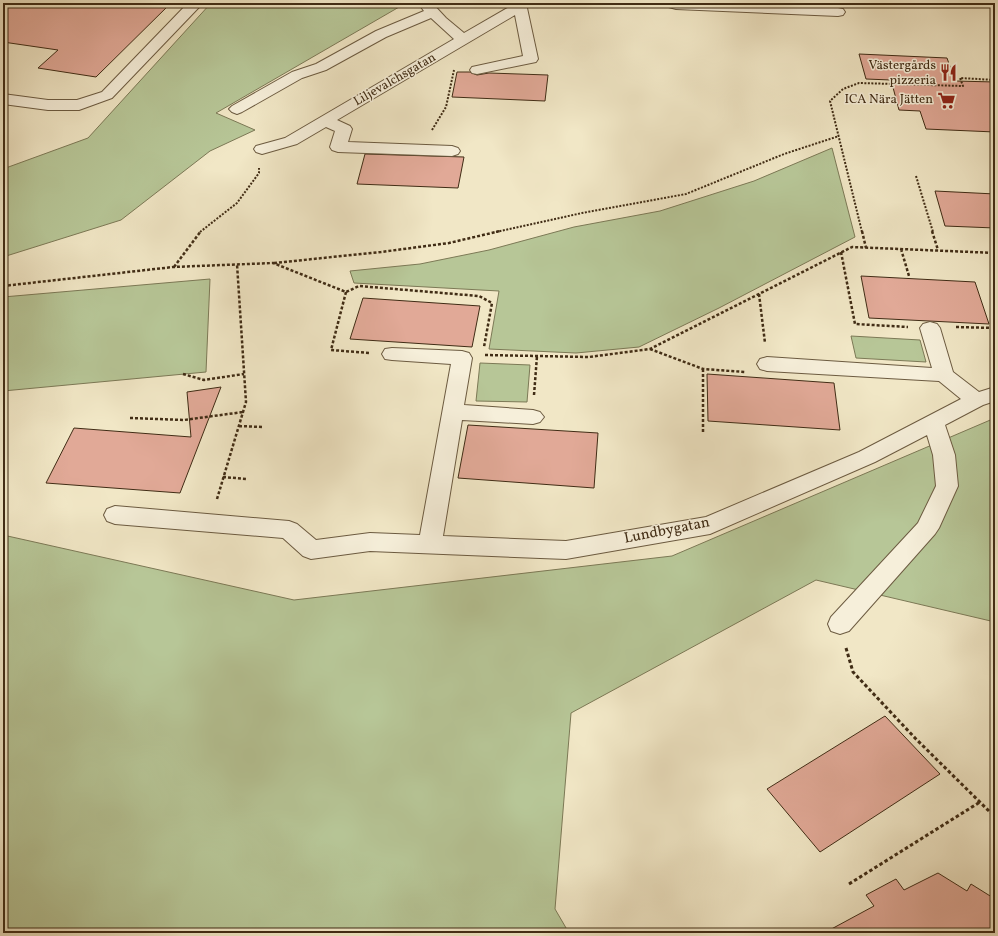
<svg xmlns="http://www.w3.org/2000/svg" width="998" height="936" viewBox="0 0 998 936" font-family="Vollkorn,serif">
	<rect width="100%" height="100%" fill="#f1e7c6"/>
	<filter id="stains"><feTurbulence type="fractalNoise" baseFrequency=".005" numOctaves="4"/><feColorMatrix values="0 0 0 0 .2 0 0 0 0 .09 0 0 0 0 .02 0 0 0 .5 -.17"/></filter>
	<radialGradient id="worn" r=".72"><stop offset=".6" stop-color="#630" stop-opacity="0"/><stop offset="1" stop-color="#630" stop-opacity=".3"/></radialGradient>
	<path fill="#b7c697" stroke="#7c7956" d="M211,3h195l-190,110 39,17 -45,21 -89,69 -118,37v-88l85,-31z
		M832,148l23,89 -136,71 -80,39 -63,6 -87,-4 10,-58 -145,-8 -4,-12 70,-7 69,-14 85,-23 86,-16 94,-30z
		M210,279l-4,93 -203,19v-94z
		M851,336l69,4 6,22 -70,-4z
		M480,363l50,2 -3,37 -51,-1z
		M995,418v204l-179,-42 -245,133 -16,196 14,24h-566v-398l291,65 378,-44z"/>
	<path fill="#e1a997" stroke="#402c15" d="M3,3h168l-75,74 -58,-9 20,-18 -55,-8z
		M859,54l88,4 8,23 40,1v50l-69,-3 -6,-18 -21,-1 -8,-30 -25,-1z
		M457,72h13l7,3 12,-2 59,2 -3,26 -93,-4z
		M365,154l99,3 -6,31 -101,-4z
		M935,191l60,3v34l-50,-2z
		M861,276l114,6 14,42 -120,-6z
		M363,298l117,8 -8,41 -122,-8z
		M707,374l127,9 6,47 -132,-9z
		M221,387l-41,106 -134,-10 28,-55 117,9 -4,-45z
		M468,425l130,8 -4,55 -136,-10z
		M885,716l55,58 -120,78 -53,-63z
		M938,873l29,18 4,-7 24,15v34h-171l50,-27 -8,-11 30,-16 8,11z"/>
	<g fill="none" stroke-linecap="round" stroke-linejoin="round">
		<defs>
			<path id="minor" d="M188,3h15l-91,95 -33,12h-31l-45,-6v-10l45,6h29l25,-8z
				M418,3h14l14,15 18,15 52,-30h17l-6,5 11,51 -2,3 -59,12 -5,-1 -2,-3 2,-3 51,-11 -8,-41 -178,105 13,6 2,3 -4,13 104,4 6,2 2,3 -2,3 -6,2 -114,-4 -6,-2 -2,-3 5,-16 -9,-4 -29,17 -35,10 -6,-2 -2,-3 2,-3 29,-8 169,-99 -23,-21 -45,19 -60,33 -24,8 -60,34 -5,2 -5,-2 -3,-3 3,-3 60,-34 24,-8 60,-33 48,-20z
				M663,3h61l114,5 5,1 2,3 -2,3 -5,1 -162,-7 -11,-3z
				M930,322l7,2 3,4 13,44 26,20 16,-5v14l-12,4 -38,20 10,30 3,31 -19,42 -4,6 -86,97 -9,3 -9,-3 -3,-7 3,-7 87,-94 18,-37 -3,-31 -6,-20 -52,27 -165,72 -144,25 -196,-8 -59,8 -8,-3 -20,-18 -168,-14 -8,-3 -3,-6 3,-6 8,-3 174,15 8,3 19,16 54,-7 50,2 31,-171 -59,-4 -7,-1 -3,-5 3,-5 7,-1 70,3 7,2 3,5 -8,47 69,5 7,2 4,5 -4,5 -7,2 -71,-4 -19,116 123,5 140,-24 153,-65 102,-53 -22,-18 -172,-10 -7,-2 -3,-5 3,-5 7,-2 165,11 -12,-40 3,-4z"/>
		</defs>
		<use href="#minor" stroke="#6c5b41" stroke-width="2"/>
		<path stroke="#402c15" stroke-width="2" stroke-dasharray="2 1.5" stroke-linecap="butt" d="M432,130l14,-23 8,-37
			M916,176l17,56
			M200,232l37,-29 22,-30v-5
			M496,232l86,-19 104,-19 98,-40 55,-18
			M862,232l-32,-131 13,-12 16,-6 104,3 -3,-8 35,2"/>
		<path stroke="#402c15" stroke-width="2.5" stroke-dasharray="3 2" stroke-linecap="butt" d="M862,231l4,17
			M932,231l6,19
			M901,249l8,27
			M841,252l14,72 53,3
			M274,263l107,-11 68,-9 51,-12
			M174,267l27,-36
			M3,286l170,-19 100,-4 73,29 13,-6 120,10 13,7 -8,44
			M346,292l-15,58 39,3
			M759,294l6,49
			M956,327l39,1
			M650,349l53,20 42,3
			M485,355l104,2 61,-8 202,-102 143,6
			M703,369v63
			M183,374l21,6 40,-6
			M534,395l3,-39
			M130,418l54,2 59,-8
			M239,426l23,1
			M223,477l24,2
			M217,499l29,-97 -9,-138"/>
		<path stroke="#402c15" stroke-width="3" stroke-dasharray="3.5 2.5" stroke-linecap="butt" d="M846,648l7,24 62,66 80,79
			M849,884l131,-82"/>
		<use href="#minor" fill="#f6efda" fill-rule="evenodd"/>
	</g>
	<defs>
		<symbol id="restaurant-bare" viewBox="-9 -9 18 18"><path d="M-5-6h1v4h1v-4h1v4h1v-4h1v5L-1.5 .5V6h-2V.5L-5-1ZM5-6V6H3V1.5H1.5Q1.5-4 5-6Z" fill="#8f2418" stroke="#f6efda" stroke-width="2.5" paint-order="stroke"/></symbol>
		<symbol id="supermarket-bare" viewBox="-9 -9 18 18"><path d="M-6-5.5h2.5l.6 2H6L4.5 2H-2.5L-4.4-4H-6ZM-1.5 3.2a1.3 1.3 0 1 0 .1 0ZM3 3.2a1.3 1.3 0 1 0 .1 0Z" fill="#8f2418" stroke="#f6efda" stroke-width="2.5" paint-order="stroke"/></symbol>
	</defs>
	<g fill-rule="evenodd">
		<use href="#restaurant-bare" x="936" y="60" width="25" height="25"/>
		<use href="#supermarket-bare" x="934" y="88" width="25" height="25"/>
	</g>
	<g text-anchor="middle" dominant-baseline="central" stroke-width="3" stroke-linejoin="round" paint-order="stroke">
		<g font-size="13" fill="#402c15" stroke="#f6efda" text-anchor="end">
			<text x="936" y="66">Västergårds<tspan x="936" dy="15">pizzeria</tspan></text>
			<text x="933" y="100">ICA Nära Jätten</text>
		</g>
		<g font-size="13" fill="#402c15" stroke="#f6efda">
			<text transform="translate(395 80) rotate(-30)">Liljevalchsgatan</text>
		</g>
		<g font-size="15" fill="#402c15" stroke="#f6efda">
			<text transform="translate(667 531) rotate(-11)">Lundbygatan</text>
		</g>
	</g>
	<rect width="998" height="936" fill="none" stroke="#f1e7c6" stroke-width="16"/>
	<rect x="4" y="4" width="990" height="928" fill="none" stroke="#402c15" stroke-width="2"/>
	<rect x="8" y="8" width="982" height="920" fill="none" stroke="#402c15"/>
	<rect width="100%" height="100%" filter="url(#stains)"/>
	<rect width="100%" height="100%" fill="url(#worn)"/>
</svg>
